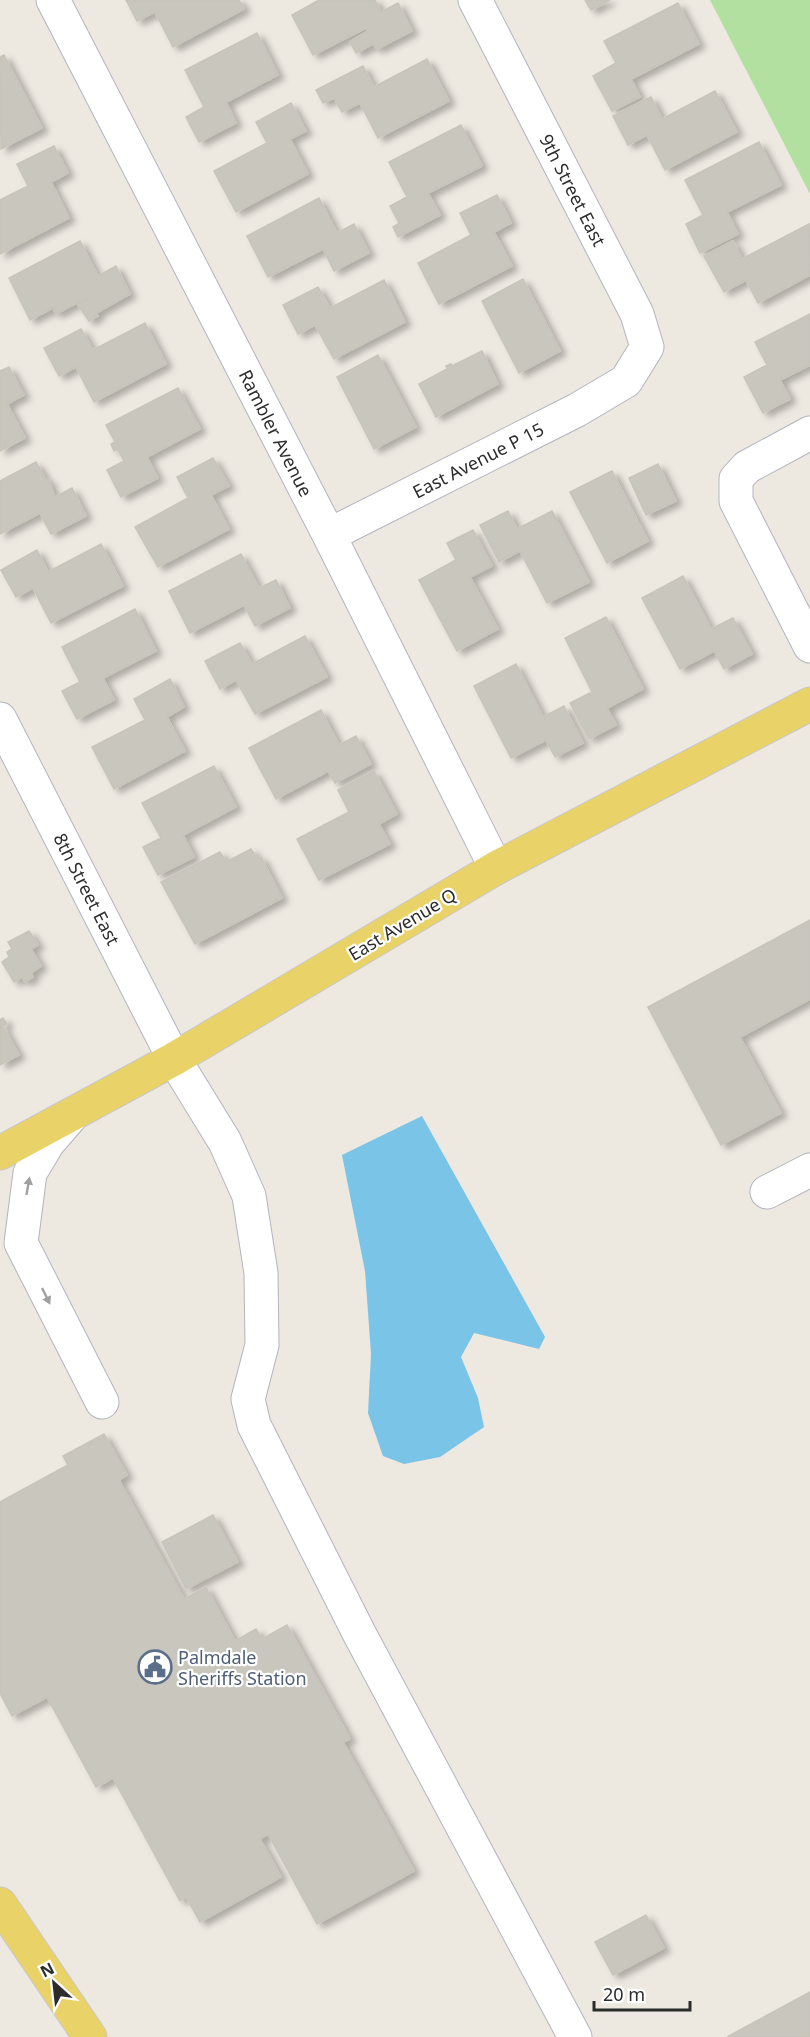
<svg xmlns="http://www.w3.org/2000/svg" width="810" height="2037" viewBox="0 0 810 2037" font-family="'Noto Sans',sans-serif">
	<defs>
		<filter id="shadow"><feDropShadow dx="6" dy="4" stdDeviation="3" flood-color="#0004"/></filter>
	</defs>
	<rect width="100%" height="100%" fill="#ede8e0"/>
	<path fill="#b2e0a0" d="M710,0h100v194z"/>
	<path fill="#7ac4e8" d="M422,1116l123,221 -6,12 -65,-16 -13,24 17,41 6,29 -44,30 -36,7 -21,-8 -15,-43 3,-59 -6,-83 -23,-116z"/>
	<path fill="#c9c6be" stroke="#c9c4b9" stroke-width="1.5" filter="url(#shadow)" d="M126,0h113l5,9 -71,38 -18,-35 -18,9z
		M319,0h56l6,12 17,-9 14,28 -35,18 -4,-5 -17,9 -6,-11 18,-11 -2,-3 -53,27 -21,-40z
		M585,0h25l-19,10z
		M678,3l21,41 -68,35 9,18 -28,14 -19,-35 23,-13 -12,-22z
		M257,33l21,42 -52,27 10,21 -37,19 -13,-25 18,-10 -19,-37z
		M4,55l38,73 -41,21 -1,-92z
		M427,59l22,42 -71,37 -18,-35 -18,9 -8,-14 -11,5 -7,-13 47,-24 11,21z
		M715,91l22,41 -72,38 -18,-35 -19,10 -15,-29 38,-19 11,22z
		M291,103l15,28 -16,8 18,35 -72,38 -22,-41 53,-28 -11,-21z
		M461,125l21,41 -54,27 12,22 -42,22 -5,-10 6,-4 -9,-17 17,-9 -18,-35z
		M759,142l22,43 -54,27 11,22 -38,19 -14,-29 17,-9 -18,-35z
		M54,146l14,27 -17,9 18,36 -69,36v-54l28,-14 -11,-22z
		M497,195l14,28 -17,9 18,34 -73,38 -21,-41 53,-28 -11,-22z
		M319,198l18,35 17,-9 15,29 -35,18 -11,-22 -55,28 -21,-41z
		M809,224l1,51 -52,28 -12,-23 -22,12 -20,-36 29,-15 9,18z
		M80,241l18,35 18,-10 14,28 -34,19 2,3 -9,5 -11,-16 9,-5 -1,-2 -30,16 -3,-6 -23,12 -21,-42z
		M523,279l37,72 -41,22 -37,-72z
		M384,280l21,42 -71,37 -19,-34 -17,9 -15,-29 35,-18 12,21z
		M810,314v51l-30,15 10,19 -27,14 -19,-36 23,-12 -12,-23z
		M145,323l21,41 -72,38 -18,-35 -17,9 -15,-28 37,-19 12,21z
		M482,351l16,33 -62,33 -17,-33 28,-15 -1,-3 5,-2 1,2z
		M378,355l38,72 -42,22 -37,-72z
		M9,367l15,28 -17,9 18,34 -25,13v-80z
		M178,388l22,41 -53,28 11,21 -37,19 -14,-27 17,-9 -6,-12 -4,2 -3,-7 4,-2 -9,-17z
		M213,458l16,28 -18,9 18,34 -71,38 -23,-40 53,-29 -11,-21z
		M36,462l10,18 2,-1 7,18 17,-9 14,28 -35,18 -11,-21 -40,21v-53z
		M658,464l18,37 -30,14 -17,-37z
		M612,471l36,70 -41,22 -37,-71z
		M508,511l9,18 35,-18 37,71 -42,21 -27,-52 -21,11 -19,-37z
		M473,530l19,36 -22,11 28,52 -41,22 -38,-71 37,-20 -9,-17z
		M101,544l22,42 -72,37 -18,-35 -17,9 -15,-27 36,-20 11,22z
		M241,554l18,34 17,-8 14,28 -35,18 -11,-21 -54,28 -21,-42z
		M683,576l28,53 22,-11 19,36 -28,15 -10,-18 -34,18 -38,-71z
		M135,609l21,42 -53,27 11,22 -37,19 -15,-28 18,-9 -18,-35z
		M606,617l37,72 -36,19 9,17 -27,14 -19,-36 22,-11 -27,-54z
		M305,636l22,41 -72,37 -19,-34 -16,9 -15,-28 35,-18 12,21z
		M516,664l27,53 21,-11 19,37 -28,14 -9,-17 -35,18 -37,-72z
		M170,679l14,28 -17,10 18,34 -71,38 -22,-42 53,-27 -11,-21z
		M321,710l18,35 17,-9 15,28 -36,19 -7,-12 -52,28 -27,-51z
		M214,766l22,41 -53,28 11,22 -36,18 -15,-28 18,-9 -19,-35z
		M374,771l23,43 -18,10 11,20 -71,36 -22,-41 52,-27 -11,-22z
		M251,849l6,10 4,-2 21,41 -87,46 -34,-62 59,-30 6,10z
		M810,920v79l-70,38 41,76 -60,32 -73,-138z
		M29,931l9,14 -7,4 10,17 -10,7 2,4 -8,5 -3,-5 -8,5 -12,-20 7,-5 -2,-5 5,-3 -4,-7z
		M3,1018l4,6 -4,2 16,29 -19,10v-45z
		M104,1434l23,41 -8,5 65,119 22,-12 29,54 21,-12 6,10 25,-14 63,114 -7,3 71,129 -97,53 -49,-90 -8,5 21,38 -81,45 -14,-25 -6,4 -67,-123 -17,9 -49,-90 -35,19 -12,-23v-191l68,-37 -5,-9z
		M213,1515l25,47 -52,27 -24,-47z
		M646,1915l18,33 -51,27 -18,-33z
		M810,1992v45h-83z"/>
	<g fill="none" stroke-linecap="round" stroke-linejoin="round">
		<defs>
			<path id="minor" d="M53,0l276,535 167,333
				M810,433l-63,34 -11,12v22l74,145
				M329,535l248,-125 49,-29 21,-34 -10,-33 -162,-314
				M0,719l174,340 51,83 24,54 12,77 1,72 -14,54 6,26 105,208 216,404
				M73,1114l-25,29 -18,30 -9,70 81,159
				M767,1192l43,-22"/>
			<path id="major" d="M0,1153l174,-94 322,-191 314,-164
				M0,1904l90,133"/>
		</defs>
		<use href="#minor" stroke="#b3b5bf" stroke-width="35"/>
		<use href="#major" stroke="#c8c8c8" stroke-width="35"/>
		<use href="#minor" stroke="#fff" stroke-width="33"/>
		<use href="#major" stroke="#e9d369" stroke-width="33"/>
	</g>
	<defs><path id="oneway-solid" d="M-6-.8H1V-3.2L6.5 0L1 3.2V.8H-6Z" transform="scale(1.5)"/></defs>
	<g fill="#a0a0a0">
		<use href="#oneway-solid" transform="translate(28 1186) rotate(-80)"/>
		<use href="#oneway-solid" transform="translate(46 1296) rotate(64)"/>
	</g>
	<defs>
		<symbol id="civic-ring" viewBox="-11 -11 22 22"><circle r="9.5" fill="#fff" stroke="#5c6f8a" stroke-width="1.5"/><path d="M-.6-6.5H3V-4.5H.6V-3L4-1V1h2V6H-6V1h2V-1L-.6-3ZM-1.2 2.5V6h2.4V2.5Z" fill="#5c6f8a"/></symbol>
	</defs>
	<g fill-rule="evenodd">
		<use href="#civic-ring" x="136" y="1648" width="38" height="38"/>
	</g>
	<g text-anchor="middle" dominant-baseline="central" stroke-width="4.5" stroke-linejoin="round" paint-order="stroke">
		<g font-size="18" fill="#2c2c2c" stroke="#fff">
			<text transform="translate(573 190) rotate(63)">9th Street East</text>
			<text transform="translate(276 433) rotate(63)">Rambler Avenue</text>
			<text transform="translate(478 460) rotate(-27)">East Avenue P 15</text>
			<text transform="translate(87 889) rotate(63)">8th Street East</text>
			<text transform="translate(402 924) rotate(-31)">East Avenue Q</text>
		</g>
		<g font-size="18" fill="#4e5e75" stroke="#fff" text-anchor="start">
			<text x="178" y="1657">Palmdale<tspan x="178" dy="21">Sheriffs Station</tspan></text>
		</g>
	</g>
	<g transform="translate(54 1983) rotate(333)" stroke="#ffffff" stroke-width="4.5" paint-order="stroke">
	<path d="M0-4.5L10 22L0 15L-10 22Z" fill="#2c2c2c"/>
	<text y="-9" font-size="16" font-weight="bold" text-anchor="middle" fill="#2c2c2c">N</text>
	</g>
	<path d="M594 2001v9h96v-9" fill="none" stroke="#2c2c2c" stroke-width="3"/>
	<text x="603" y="2001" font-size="18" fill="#2c2c2c" stroke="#ffffff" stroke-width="4.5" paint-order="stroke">20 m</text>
</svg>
